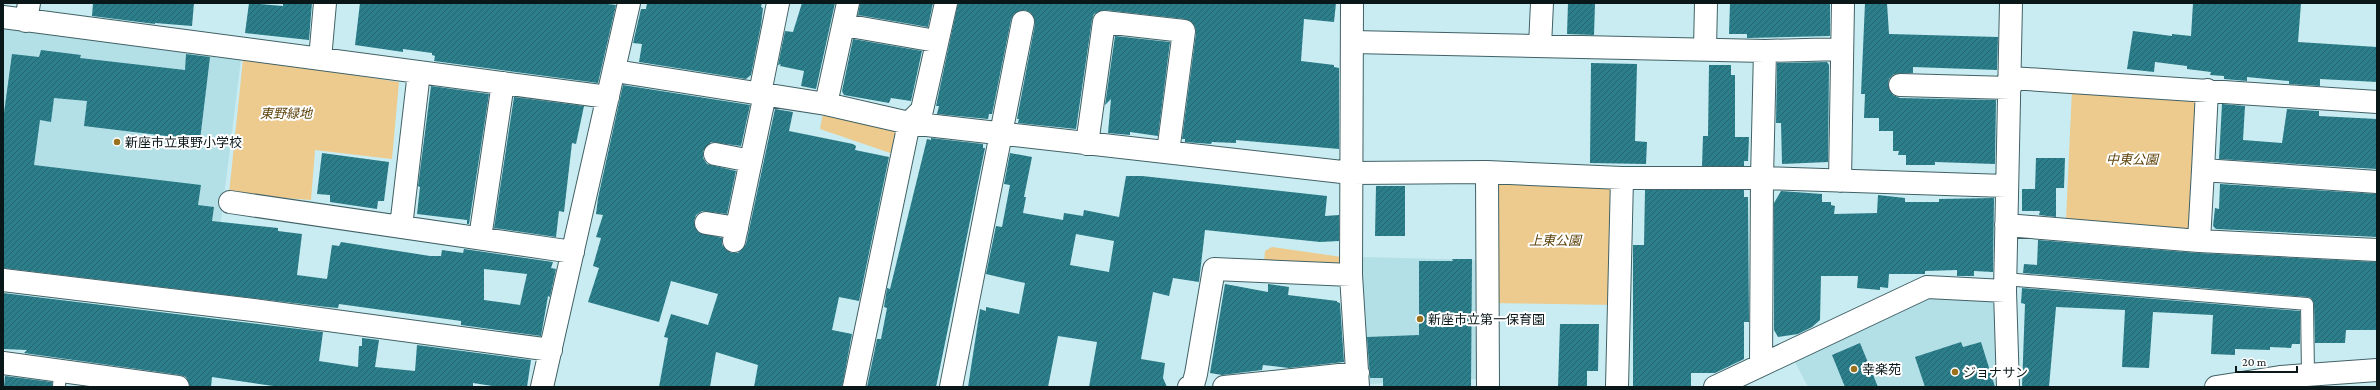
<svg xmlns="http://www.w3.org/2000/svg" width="2380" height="390" viewBox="0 0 2380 390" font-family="'Crimson Pro','Noto Sans JP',serif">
	<defs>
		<pattern id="building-hatch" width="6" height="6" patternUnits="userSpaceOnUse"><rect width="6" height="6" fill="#2b7e8a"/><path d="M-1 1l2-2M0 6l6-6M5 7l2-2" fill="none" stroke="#236670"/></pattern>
	</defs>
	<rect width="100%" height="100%" fill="#c8ecf1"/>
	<path fill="#b3dfe6" d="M3,23l239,28 -26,210 -213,-28z
		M1362,257l115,3v119l-110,5z
		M1922,299h71l8,8v80h-193l-13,-25z"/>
	<path fill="#edca8d" d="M244,50l50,16 105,16 -7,77 -77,-9 -4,50 -82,-6z
		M2072,90l123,10 -2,129 -127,-9z
		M823,113l68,13 8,13 -3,16 -76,-26z
		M1487,172l135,6 -4,127 -132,-2z
		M1272,247l70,10v6l-11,5 -67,-5 1,-12z"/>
	<path fill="url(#building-hatch)" fill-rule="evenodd" d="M93,3h101l-2,23 -37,-3v1l-63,-8z
		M249,3l34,3v-3h29l-3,37 -64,-7z
		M360,3h240l16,2 -18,78 -164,-22 1,-5 -3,-1v-2l-29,-4v3l-48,-7z
		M647,3h115l-1,4 2,1 -2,17 -10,50 -5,4 -107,-17 3,-18 -9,-1 8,-34h5z
		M802,3h33l-19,86 -15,-3 3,-15 -24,-5 1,-2 -3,1 7,-34 8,1z
		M860,3h73l-5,24 -70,-12z
		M958,3h378l-2,19 -30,-3 -3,42 33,4v2l5,1v81l-103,-9v3l-24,-1 -1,2 -26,-2v-3h-3l14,-106 -1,-7 -10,-7 -80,-9 -11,4 -2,6 -16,109 -58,-6 1,-4h-2l18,-95 -4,-11 -6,-3 -11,4 -3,6 -19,94h-3l-1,5 -51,-5 2,-8h-3z
		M1568,3l27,1 -1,31 -27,-1z
		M1730,3h100v33l-83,2v-4h-18z
		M1865,3h22l2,31 109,3 -1,33 -84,-3v6l-19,1 -5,5 -1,6 5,10 7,3 96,2 -1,64 -60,-2v3h-29v-10h-8l1,-4h-6v-20h-14v-13h-15l1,-24h-4z
		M2193,3h108l-3,39 79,5v35l-57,-3v7l-31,-2v-3l-42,-4v4l-23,-2v-3l-14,-1 1,-3 -24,-3v-3l-32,-4 -1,10 -27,-3 6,-38 39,5v-2l19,2z
		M1115,36l55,6 -12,94 -28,-4v3l-22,-2 3,-34 -6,6z
		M853,39l69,12 -11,50 -20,-3 -2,5 -45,-8 -2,-4z
		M41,50l40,5 -1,3 105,12 1,-16 24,3 -10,83 -116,-14 3,-25 -33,-3 -3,24 -11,-2 -6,45 167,20 -3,20 16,2 -2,14 66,7v3l24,3 -5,41 30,4 5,-34 7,1 2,-4 89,14h11l1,-6 21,3 1,-4 89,13 -2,6 5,1 -6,28 -2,-1 -7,40 -80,-11v-4l-122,-17 -1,4 -11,-1 -324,-39v-148l9,-66 27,3zM484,269l43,5 -7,31 -36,-5z
		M1827,62l2,3 -1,97 -46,2 -1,-41h-5l1,-60z
		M1591,63l46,1 -2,77 12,1 -1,22 -56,-1z
		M1709,65h22v10h4v62h14l-1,24h-4v5h-42l1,-30h5z
		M623,85l127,20 -9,41 -30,-4 -8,9v7l4,6 29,7 -9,43 -25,-3 -6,4 -2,6 4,11 24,6v7l9,8h7l8,-9 29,-135 18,3 -4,19 64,13 3,2 -1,4 34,7 -30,144 -20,-4 -7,33 20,4 -10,53h-88l4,-22 -42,-13 -6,35h-51l9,-49 -4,-1 7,-23 37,11 10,-31 -47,-13 -12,41 -71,-20 11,-34 -6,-2 8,-28 -5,-1 7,-22 -7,-1 2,-16z
		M431,86l58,8 -20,130h-2v-4l-50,-6 3,-27 -2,-1z
		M514,97l70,9 -8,38 -4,-1 -8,69 -5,-1 -3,26 -62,-9z
		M2222,104l23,2 -2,34 39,3 5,-34 32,2v5l58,3v50l-158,-10z
		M931,138l52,6v4h2l-49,239h-69l10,-48h4l6,-31 -3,-1 3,-19 3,1 37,-150 4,1z
		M322,153l67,9 -5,39h-6l-1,8 -47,-7v-7l-13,-1z
		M1010,153l22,4 -8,40h2l-3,16 40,7 1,-7 19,3 1,-6 35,7 7,-41h16l185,20 -2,20 14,-1v26l-19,1 -115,-12 -6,52 -26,-4 -4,18 -16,-4 -12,67 24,4 -2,15 4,9h-78l8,-45 -39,-6 -10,51h-80l12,-78 6,2v-4l33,7 6,-31 -39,-9 10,-48 6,1 8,-42 -6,-1zM1076,234l38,7 -5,31 -39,-7z
		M2036,158h29l-1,30h-8v29l-17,-2 1,-4h-18v-22h13z
		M2220,184l157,10v43l-161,-8 -3,-3 2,-18 4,1z
		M1376,186h29v50h-30z
		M1645,190h99v7h4l1,125h-5v37l-29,14h-24v14h-58v-142h11z
		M1781,191l41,3v8h9v3l4,1 -1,8 43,-1 1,-18 27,3v4h34v-3l55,-1 -1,74 -19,-1v5h-17v-6l-32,1v3h-36l-1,14 -8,-1v3l-23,-2 1,-12h-37l-1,44 -8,7 -14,7 -20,3 -4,-7v-127z
		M2038,240l160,13 179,9v68h-31l-1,13h-30l-1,-39 -3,-6 -3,-1 -285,-24 1,-9 13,1z
		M1452,259h20l-1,128h-88v-9h-13l-3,-41 52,-2v-74h34z
		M1225,284l43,8v-8l21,3 -1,8 49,6v1l3,1 4,59 -55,6 -26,-3 -1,5 -40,5 -12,-2z
		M2022,288l278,23v33h-8l-1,4 -21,-1v3l-35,-1v6l-24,-1 2,-39 -60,-3 -4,56 -27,-1 3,-57 -69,-3 -7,80h-27l3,-83 -4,-1z
		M3,293l320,39 -4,29 39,6 1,-21h3v-8l17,2 -4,27 40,4 2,-26 114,15 -4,27h-28l-26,-4v4h-193l-68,-10 -1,10h-21l-4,-10 -6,-2 -156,-22 3,-3 -24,-1z
		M1560,324h39l-1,47h-11v16h-29z
		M1961,342l2,5 18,-5 14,45h-70l-10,-30z
		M1860,343l18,44h-33l-13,-32z
		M5,376l47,6v5h-48z"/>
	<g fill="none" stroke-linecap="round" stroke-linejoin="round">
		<defs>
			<path id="service" d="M2005,279l302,25 1,71
				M59,387l1,-16"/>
			<path id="minor" d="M1352,3l-1,272 7,112
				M3,17l605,80
				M26,21l3,-18
				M844,25l92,16
				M1353,42l412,9 -3,127 -1,186
				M1540,46l2,-43
				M1705,49l1,-46
				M1765,51l77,-2
				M320,59l5,-56
				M615,71l211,33 83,19 442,50 136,-1 135,6h140l244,8
				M2011,78l366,24
				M1900,85l110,3
				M2207,90l-4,80 174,12
				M760,93l18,-90
				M826,104l22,-101
				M1087,144l17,-122 80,9 -16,121
				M715,154l36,7
				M1487,172l1,215
				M1840,181l3,-178
				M230,202l343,50
				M706,223l31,5
				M2006,225l193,16 4,-71
				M401,227l18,-155
				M480,238l23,-155
				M734,241l31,-147
				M2199,241l178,9
				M3,280l250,30 298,40
				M3,363l175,24
				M542,387l87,-384
				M854,387l55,-264 13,-13 24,-107
				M951,387l72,-365
				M1189,387l4,-2 3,-11 18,-105 137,6
				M1224,387l134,-14
				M1617,387l5,-209
				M1715,387l212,-100 78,4
				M2008,387l-3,-96 6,-288"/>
			<path id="tertiary" d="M2216,387l64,-10 97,-7"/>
		</defs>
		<use href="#service" stroke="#416166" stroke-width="14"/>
		<use href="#minor" stroke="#416166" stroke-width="24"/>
		<use href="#tertiary" stroke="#416166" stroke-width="24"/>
		<use href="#service" stroke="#fff" stroke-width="12"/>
		<use href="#minor" stroke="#fff" stroke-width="22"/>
		<use href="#tertiary" stroke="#fff" stroke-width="22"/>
	</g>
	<g fill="#99711d" stroke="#fff" stroke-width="1.5">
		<circle cx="117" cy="142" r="4"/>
		<circle cx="1420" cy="319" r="4"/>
		<circle cx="1854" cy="369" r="4"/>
		<circle cx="1955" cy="372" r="4"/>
	</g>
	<g text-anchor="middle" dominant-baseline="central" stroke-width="4" stroke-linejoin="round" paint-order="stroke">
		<g font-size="13" font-style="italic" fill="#5e430b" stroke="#fff">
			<text x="286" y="113">東野緑地</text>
			<text x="2132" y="159">中東公園</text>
			<text x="1555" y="240">上東公園</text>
		</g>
		<g font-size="13" fill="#0a1719" stroke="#fff" text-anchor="start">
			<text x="125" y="142">新座市立東野小学校</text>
			<text x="1428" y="319">新座市立第一保育園</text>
			<text x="1862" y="369">幸楽苑</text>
			<text x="1963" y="372">ジョナサン</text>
		</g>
	</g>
	<rect width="2380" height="390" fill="none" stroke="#0a1719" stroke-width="8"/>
	<path d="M2236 366v6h61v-6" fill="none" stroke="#0a1719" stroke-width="2"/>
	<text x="2242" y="366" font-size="12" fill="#0a1719" stroke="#ffffff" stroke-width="3" paint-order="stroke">20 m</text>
</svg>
